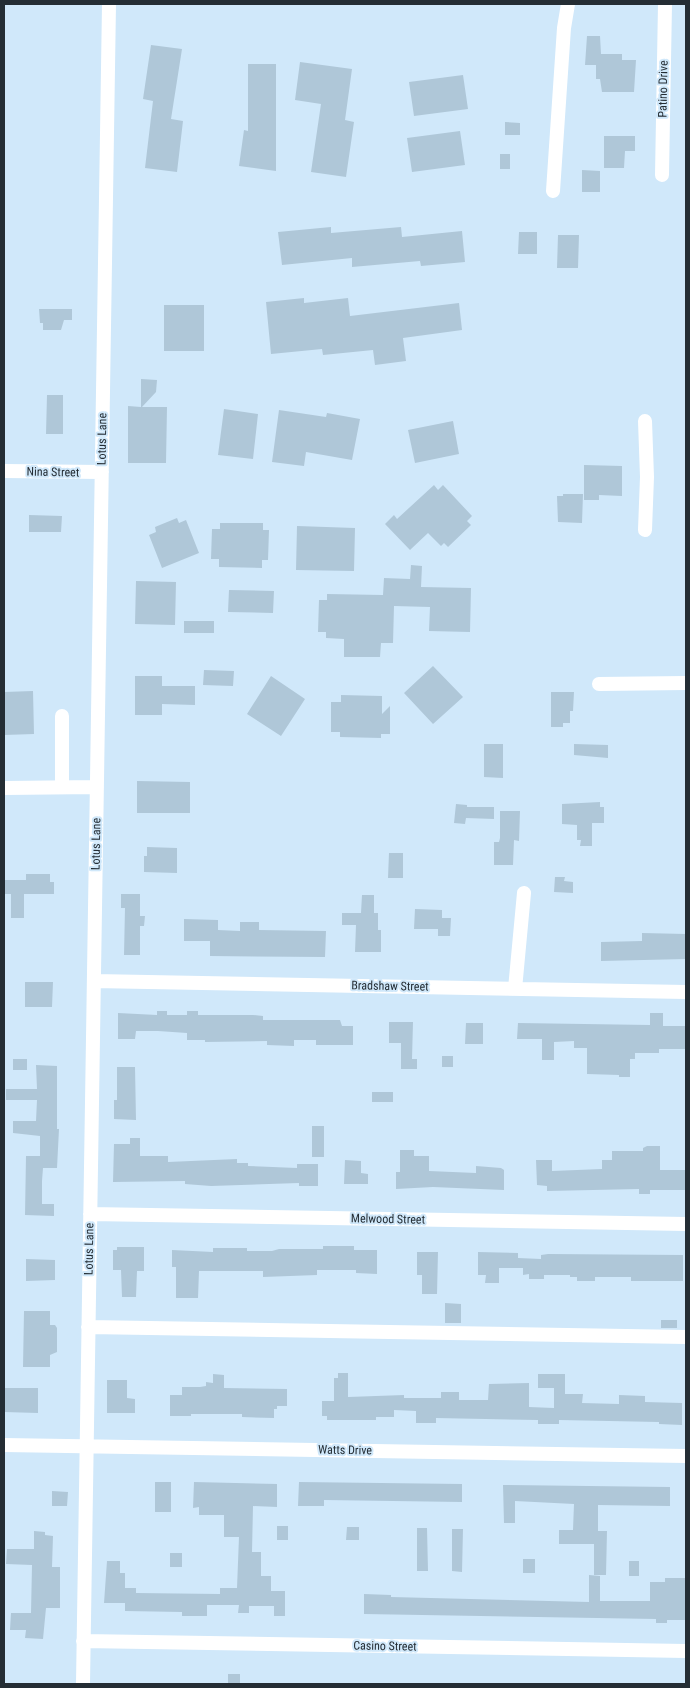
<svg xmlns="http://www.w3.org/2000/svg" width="690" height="1688" viewBox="0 0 690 1688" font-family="'Roboto Condensed',sans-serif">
	<rect width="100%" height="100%" fill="#d0e8fa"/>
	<path fill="#afc7d8" d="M587,36h13l1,18h21v6h14l-2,32h-32l-2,-13h-4v-14h-11z
		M151,45l31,4 -11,70 12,2 -6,51 -32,-4 8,-67 -10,-2z
		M300,62l52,7 -7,51 9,2 -8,55 -35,-5 10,-68 -26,-4z
		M248,64h28v107l-37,-5 5,-36 4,1z
		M463,75l5,34 -54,7 -5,-34z
		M505,122l15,1v12h-15z
		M460,131l5,34 -53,7 -5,-34z
		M604,136h31v15h-10l-1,17h-20z
		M500,154h10v15h-10z
		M582,170l18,1v21h-18z
		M331,227v6l70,-6 1,10 60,-6 3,31 -44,4 -1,-5 -68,6v-9l-70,7 -4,-33z
		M519,232h18v22h-19z
		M558,235h21l-1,33h-21z
		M304,298v5l44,-5 2,18 109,-13 3,27 -59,8 3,23 -31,4 -2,-15 -50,5 -1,-6 -51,5 -5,-52z
		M164,305h40v46h-40z
		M39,309h33v11h-8l-3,10h-18v-7h-3z
		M141,379l16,1 -1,12 -14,15h25l-1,56h-38v-57l13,1z
		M47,395h16v39h-17z
		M224,409l34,5 -5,45 -35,-4z
		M279,410l47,7 1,-4 33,6 -8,41 -46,-8 -2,14 -32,-4z
		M453,421l6,33 -44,9 -7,-33z
		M584,465l38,1v30l-23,-1v5h-15z
		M434,485l4,5 5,-5 29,31 -5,5 4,4 -23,22 -4,-4 -3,3 -13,-13 -18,17 -25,-26 9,-9 3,4z
		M563,494h20l-1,29 -24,-1 -1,-26h6z
		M29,515l33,1 -1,16h-32z
		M177,518l2,5 7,-3 13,33 -37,15 -13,-33 7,-3 -1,-5z
		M220,523h43v7h6l-1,30h-6v8l-43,-1v-8h-8l1,-30h8z
		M297,526l58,2 -1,43 -58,-1z
		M411,565l11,1 -1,21 50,1 -1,44 -41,-1 1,-24 -36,-1 -1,37h-12l-1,14h-36v-18l-18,-1v-6h-8l1,-32h8v-6l56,1 1,-17 26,1z
		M136,581l40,1 -1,43 -40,-1z
		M229,590l45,1 -1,22 -45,-1z
		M184,621h30v12h-30z
		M433,666l30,31 -30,27 -29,-31z
		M204,670l30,1 -1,15 -30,-1z
		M135,676h27v10h33v19l-33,-1v11h-27z
		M271,676l34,23 -24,37 -34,-22z
		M33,691l1,43 -30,1v-43z
		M551,692h23l-1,19h-3v12h-7v4h-12z
		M341,695l41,1v18l8,-8v28h-9v4l-41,-1v-5h-9v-30h10z
		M484,744h19v34l-19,-1z
		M574,744l34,1v13l-34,-3z
		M137,781l53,1v31h-53z
		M600,802v5h4v16h-12v23h-12l1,-6h-4v-15l-15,-1v-20z
		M456,804l11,1v2h27v12l-28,-1 -1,6 -11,-1z
		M500,811h20l-1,30 -5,-1 -1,25h-19v-23h5l1,-4z
		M147,847l30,1v25l-33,-1v-16h3z
		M389,853h14v25h-15z
		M26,874h24v8h4v12h-30v24h-13v-24h-7v-14h22z
		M555,877h10l-1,4 9,1v11l-19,-1z
		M121,894h19v22h5l-1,10h-4v29h-16l1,-47h-4z
		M362,895h12v18h4v17h3v22h-26l1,-27h-14v-12h19z
		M415,909l27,1v8h9l-1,18h-12v-7h-24z
		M184,919l34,1v10l22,1v-9h19v8l67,1 -1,26 -115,-1v-15h-26z
		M642,933l44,1v25l-85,2v-19l41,-1z
		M25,982h28l-1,25h-27z
		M157,1011h10v4h20v-4h11v4h55l10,1v4h77l2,6h11v19h-37v-5h-22v6l-27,-1v-4l-62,1v-2h-18v-7l-29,-2h-22l-1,8h-17v-26l39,2z
		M650,1013h13v13h23v23h-27v4h-24v6h-5v18h-11v-2l-32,-1v-26h-13v-7l-20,1v18h-12v-21h-25l1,-16 132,2z
		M389,1022h24l-1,37h5v10h-16v-26h-12z
		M466,1023h17v21h-18z
		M442,1056h11v11h-11z
		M13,1059h14v11h-14z
		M36,1065l21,1v63h2l-2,39h-14l-1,13v23h12v12l-29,-1 1,-59h14v-20l-27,-3v-12h23l1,-21h-31v-11h31z
		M117,1067h18l1,53 -22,-1v-19h3z
		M372,1092h21v10h-21z
		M312,1126h12v31h-12z
		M130,1138h10v18h28v6l69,-3v4h11v3l49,2v-4h21v22h-19v-3l-88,3 -26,-2v-3l-72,1 1,-38h16z
		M647,1146h13v24h26l-1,20h-35v4h-11v-5l-92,2v-5l-10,-1 -1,-25h16v11l50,-2v-9h10v-9h31v-3z
		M400,1150h14v6h15v15l47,2v-7l25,2 3,2v20l-71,-3 -37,2v-17h4z
		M345,1160l16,1v12l7,1v10h-24z
		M323,1246h31v4h23v24l-21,-1v-3h-39v5l-54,2v-6h-64l-1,27h-22v-31h-4v-17l41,2v-4h34v3h25l7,-2h44z
		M117,1247h27v24h-7l-1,26h-14l-1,-27h-8v-20h4z
		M417,1252h21l-1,42h-15v-19h-5z
		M478,1252l40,1v5l23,1v-4l7,-1 135,1v26h-52v-4h-36v4h-18v-4h-7v-2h-26v4h-15v-5l-6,1v-7h-24v15h-14l1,-8h-8z
		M26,1259l29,1v20l-29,1z
		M445,1303l16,1v19h-16z
		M24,1311h26v14h5l2,3v24l-7,3v12h-27z
		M661,1320h16v8h-16z
		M338,1373h10v24l56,-2v3h37v-6h18v8h29l1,-16 40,-1v24l25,1v-20h-16v-14h27v20h18l-1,9 37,1v-9l26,1v6l37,1v22l-23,-1v-2l-100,-2v4h-21v-4l-102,-2v5h-20v-12l-22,-1v7h-18v3h-49v-4h-5v-15h12v-23h4z
		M213,1374l11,1v13l63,1v17h-10v3h-3v9l-32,-1v-3h-51v2h-21v-21h12v-8h18l6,-1v-4l7,1z
		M107,1380h20v18l8,1v14h-28z
		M4,1388h34v25l-34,-1z
		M155,1482h16v30h-16z
		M194,1482l83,2v23l-24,-1 -1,46h9v24h10v15h14v25h-11v-10h-25v7h-11l1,-8h-32v11h-25v-4l-57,-1v-8h-21l3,-42h13v12h5v15h11v5l84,1v-6h17l2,-51h-15v-22h-25v-8l-6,1z
		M299,1482l163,2v18l-138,-2v6h-26z
		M503,1485l167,2v19l-72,-1v26h9l-1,44h-12v-31h-35v-14h14l1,-26 -59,-3v22h-11z
		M52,1491l16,1 -1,14h-15z
		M277,1526h11v14h-11z
		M347,1527h12v13h-13z
		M417,1528h10l1,43h-11z
		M452,1529h11l-1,43 -10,-1z
		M34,1531l11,1v3l8,1 -1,31h8v41h-14l-3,31 -18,-1 1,-8h-16l1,-17h20l1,-48 -26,-1 1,-15h27z
		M170,1553h12v14h-12z
		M523,1559h12v14h-12z
		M629,1561h10v15h-10z
		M589,1575l11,1v25h50v-19h15v-4h21v42h-19v3h-11v-4l-292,-5v-20l27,1v2l198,5z
		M228,1674h12v10h-12z"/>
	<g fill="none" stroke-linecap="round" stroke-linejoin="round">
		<path stroke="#fff" stroke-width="14" d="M662,175l3,-171
			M553,191l11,-163 4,-24
			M645,421l2,56 -2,53
			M4,471l98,1
			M599,684l87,-1
			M62,787v-71
			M4,788l93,-1
			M94,981l592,11
			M515,989l9,-96
			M90,1214l596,10
			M88,1327l598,10
			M4,1445l682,11
			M83,1641l603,10
			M83,1684l26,-1680"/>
	</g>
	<g text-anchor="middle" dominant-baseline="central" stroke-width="4" stroke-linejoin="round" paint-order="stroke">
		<g font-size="12" fill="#242d34" stroke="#d0e8fa">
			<text transform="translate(663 89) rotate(-89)">Patino Drive</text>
			<text transform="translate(102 439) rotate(-89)">Lotus Lane</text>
			<text transform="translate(53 472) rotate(1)">Nina Street</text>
			<text transform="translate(96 844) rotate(-89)">Lotus Lane</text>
			<text transform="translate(390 986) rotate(1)">Bradshaw Street</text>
			<text transform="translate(388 1219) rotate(1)">Melwood Street</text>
			<text transform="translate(89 1249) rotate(-89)">Lotus Lane</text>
			<text transform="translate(345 1450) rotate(1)">Watts Drive</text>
			<text transform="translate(385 1646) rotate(1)">Casino Street</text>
		</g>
	</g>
	<rect width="690" height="1688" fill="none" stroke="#242d34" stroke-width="10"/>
</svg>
